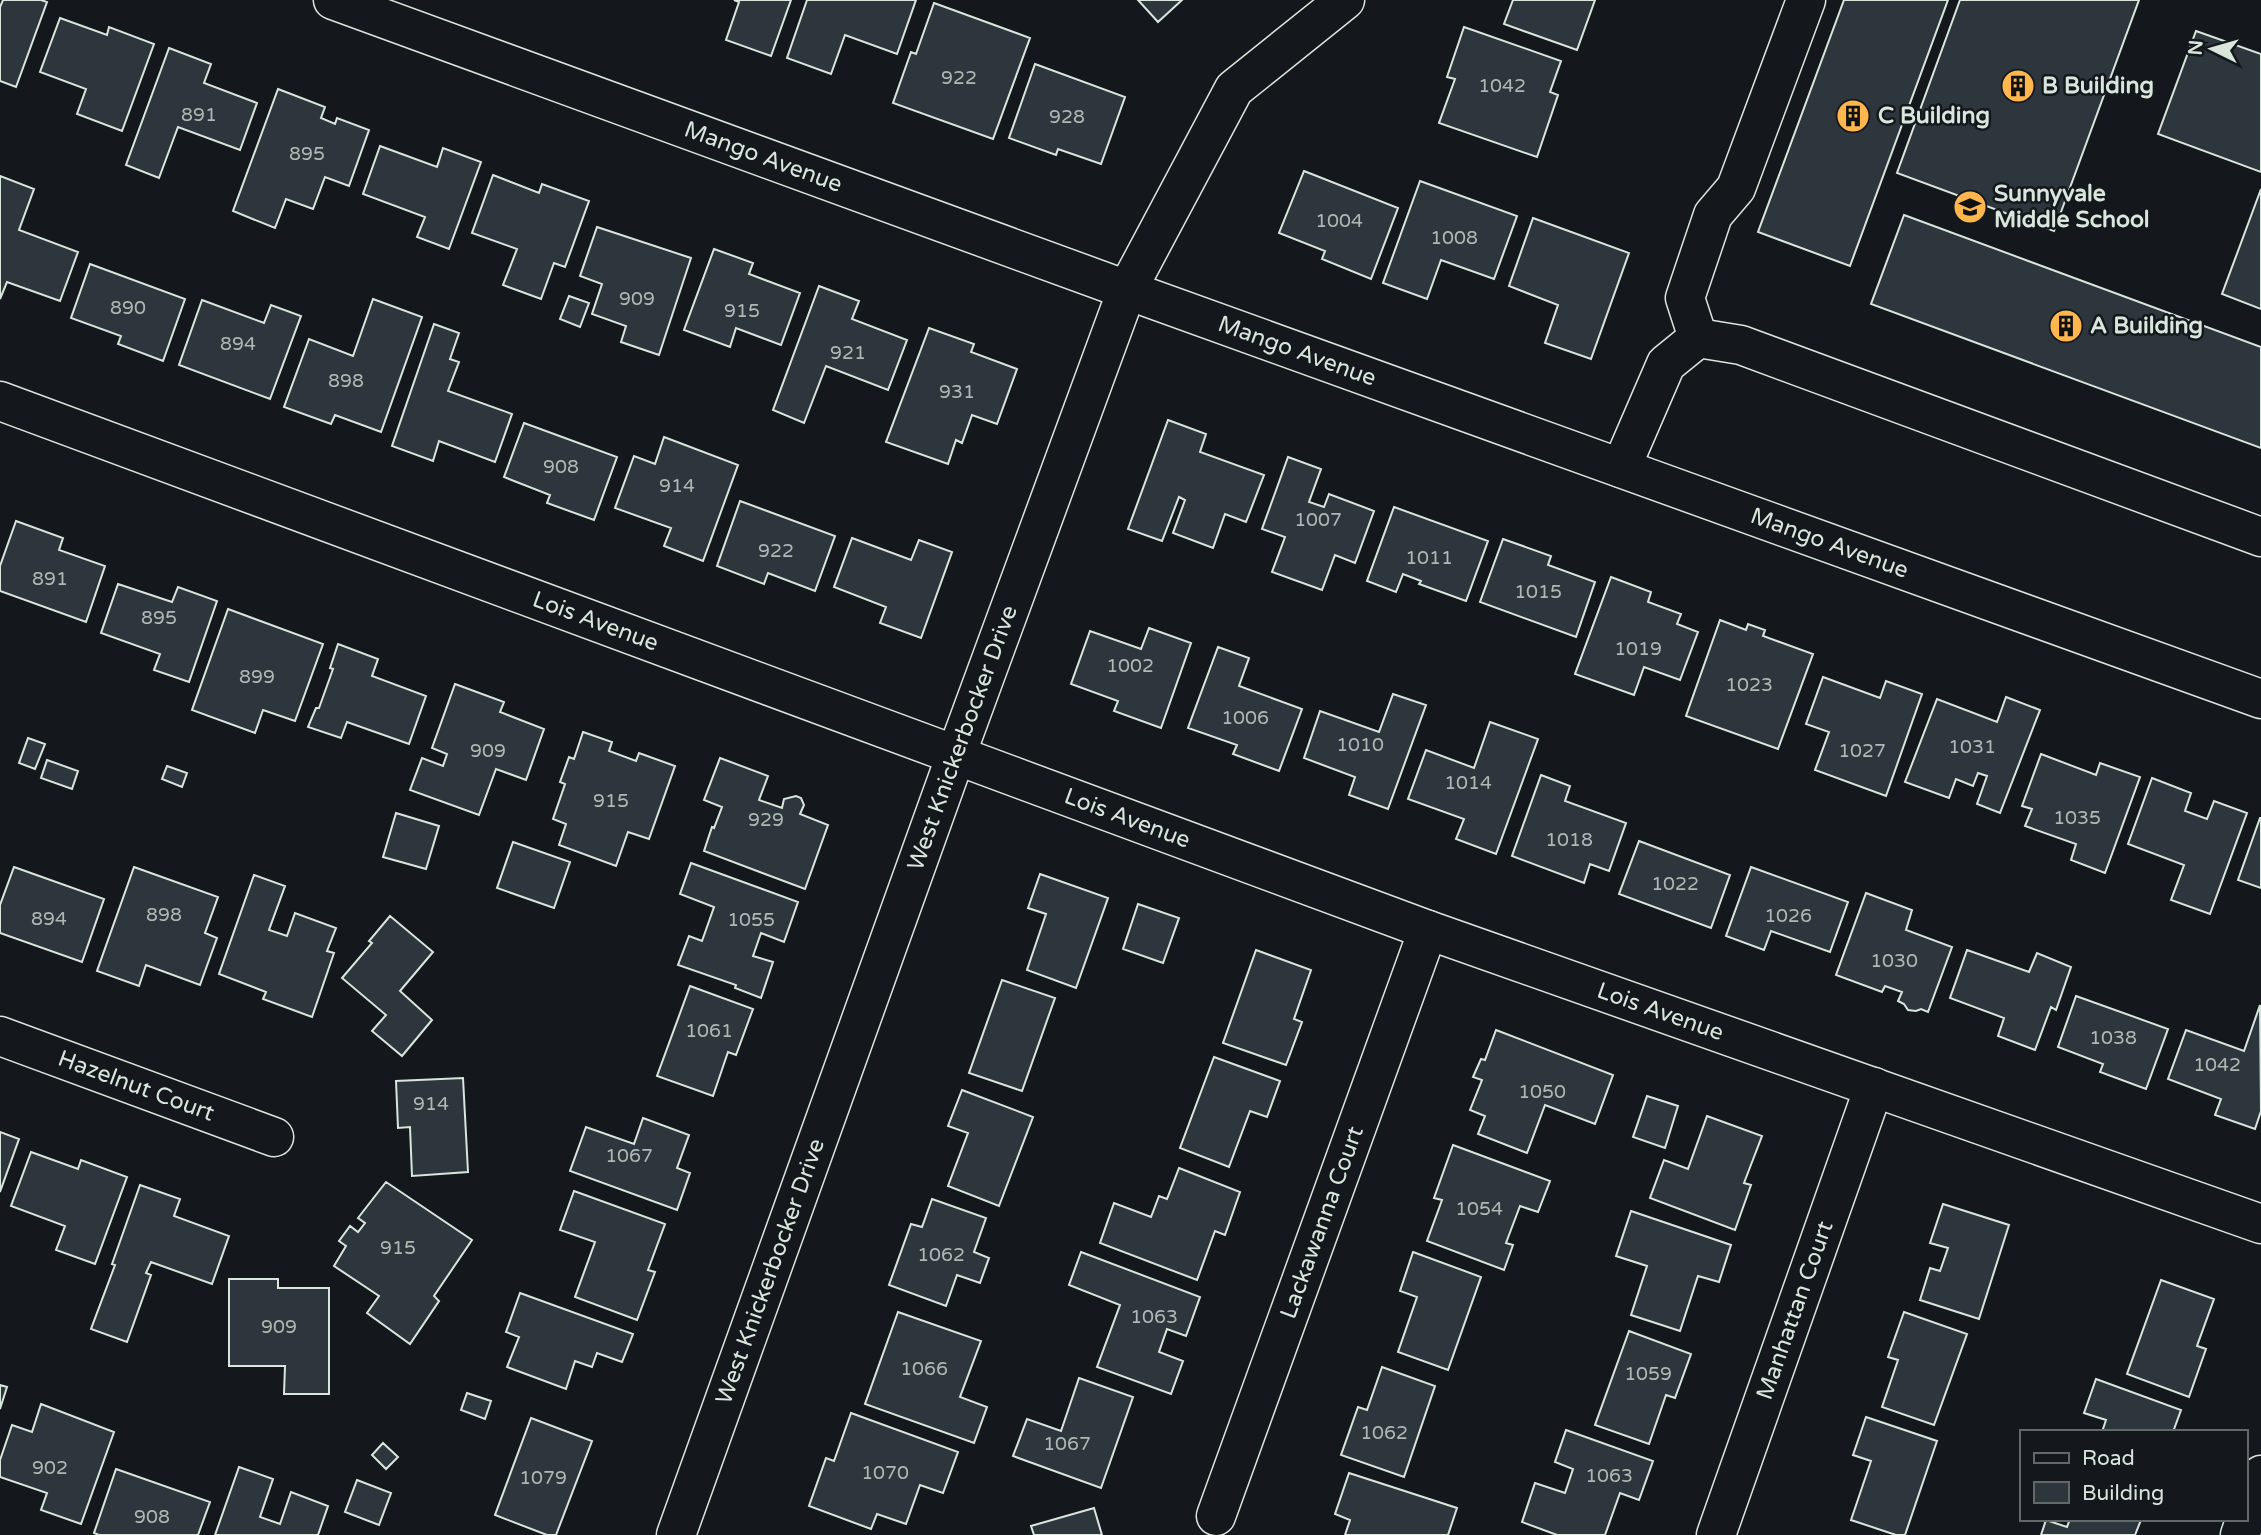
<svg xmlns="http://www.w3.org/2000/svg" width="2261" height="1535" viewBox="0 0 2261 1535" font-family="'Varela Round',sans-serif">
	<rect width="100%" height="100%" fill="#14181c"/>
	<path fill="#2c363c" stroke="#d8e6dc" stroke-width="2" d="M3,0h38l6,2 -31,85 -16,-6v-74z
		M734,0h57l-20,56 -45,-16 13,-38z
		M807,0h109l-19,54 -52,-19 -14,39 -44,-16z
		M1138,0h44l-24,22z
		M1513,0h82l-18,50 -73,-26z
		M1844,0h104l-98,266 -92,-34z
		M1960,0h179l-85,231 -157,-58z
		M934,3l96,35 -37,101 -100,-36 18,-51 5,2z
		M60,18l47,17 2,-8 45,17 -32,87 -45,-17 9,-25 -46,-17z
		M1464,27l97,34 -11,31 8,3 -21,62 -98,-34 16,-44 -8,-2z
		M2196,31l65,23v118l-103,-38z
		M169,48l42,16 -7,19 53,20 -17,47 -62,-23 -19,51 -33,-13z
		M1035,64l90,33 -24,67 -43,-15 -2,6 -47,-17z
		M278,89l47,18 -4,11 14,6 2,-6 32,12 -20,56 -24,-9 -12,32 -27,-10 -11,29 -42,-17z
		M380,146l57,21 6,-19 38,14 -32,87 -32,-12 8,-20 -62,-23z
		M1304,171l94,37 -27,71 -49,-20 3,-8 -46,-18z
		M493,175l46,18 3,-9 47,17 -24,66 -11,-4 -13,36 -38,-14 14,-36 -45,-16z
		M0,176l34,13 -15,41 59,22 -18,49 -53,-19 -7,17z
		M1420,181l97,35 -23,63 -53,-19 -14,39 -44,-16z
		M2261,189v120l-39,-15z
		M1904,215l357,132v101l-390,-144z
		M1533,218l96,35 -38,106 -46,-16 13,-38 -49,-19z
		M597,227l94,31 -32,97 -38,-13 5,-16 -34,-12 10,-30 -22,-8z
		M714,249l39,14 -4,11 51,19 -19,52 -45,-17 -6,19 -46,-17z
		M90,264l95,35 -22,62 -45,-17 3,-8 -50,-18z
		M819,286l40,15 -7,18 55,21 -19,50 -62,-24 -22,57 -31,-13z
		M569,296l20,7 -9,24 -20,-8z
		M373,299l49,18 -41,115 -46,-17 -4,9 -47,-17 25,-68 44,17z
		M202,300l62,23 7,-18 30,11 -31,83 -91,-34z
		M434,324l25,9 -9,26 9,3 -11,29 64,23 -17,48 -56,-21 -6,20 -41,-15z
		M929,328l45,16 -3,8 46,17 -20,55 -25,-9 -10,28 -6,-3 -8,24 -62,-22z
		M1168,420l38,14 -6,18 64,23 -18,47 -21,-8 -12,34 -40,-15 12,-33 -6,-3 -17,44 -34,-12z
		M524,423l93,34 -23,63 -47,-17 3,-8 -46,-18z
		M664,437l74,28 -35,96 -39,-15 7,-18 -56,-20 19,-52 21,8z
		M1288,457l33,12 -12,33 15,5 5,-13 45,17 -19,52 -20,-8 -13,35 -50,-18 13,-35 -23,-8z
		M740,501l95,35 -20,55 -47,-18 -4,11 -47,-18z
		M1394,507l94,34 -22,60 -47,-17 2,-3 -18,-7 -7,18 -29,-11z
		M16,521l47,17 -4,12 46,16 -19,56 -86,-31v-25z
		M852,538l59,22 8,-20 33,12 -31,86 -41,-15 6,-16 -52,-20z
		M1503,539l48,17 -3,9 47,17 -19,55 -96,-35z
		M1611,577l40,15 -3,10 33,12 -4,10 21,8 -18,48 -36,-13 -10,28 -59,-21z
		M118,584l54,18 6,-15 39,14 -28,81 -35,-12 6,-16 -59,-21z
		M228,609l95,35 -28,77 -32,-11 -8,23 -63,-23z
		M1720,620l26,10 2,-6 17,6 -2,6 50,18 -35,95 -92,-33z
		M1149,628l42,15 -30,85 -47,-17 4,-10 -47,-17 19,-53 51,18z
		M338,644l40,15 -6,17 54,20 -17,48 -62,-22 -6,16 -33,-11 8,-19h3l14,-39 -3,-1z
		M1218,647l31,11 -10,28 63,23 -23,62 -46,-17 4,-9 -49,-17z
		M1823,677l57,21 6,-17 36,13 -36,102 -71,-26 14,-38 -23,-8z
		M455,684l49,18 -4,10 44,17 -18,51 -30,-11 -17,46 -69,-25 12,-32 21,8 4,-12 -15,-6z
		M1393,694l33,11 -38,104 -39,-14 6,-18 -51,-19 16,-47 59,21z
		M2006,697l34,13 -40,103 -23,-9 10,-28 -9,-3 -5,13 -17,-7 -7,19 -44,-16 32,-83 60,23z
		M1490,722l48,17 -42,115 -40,-15 8,-20 -56,-20 18,-49 48,18z
		M583,732l29,10 -3,9 27,10 3,-8 36,13 -26,73 -21,-7 -12,34 -57,-21 7,-21 -13,-5 12,-35 -5,-2 9,-25 5,2z
		M28,738l17,6 -10,25 -16,-6z
		M2041,754l55,21 4,-12 40,14 -35,96 -34,-13 5,-16 -51,-18 7,-17 -10,-3z
		M720,758l48,18 -9,24 23,8 2,-9 12,-3 5,2 3,7 -4,9 28,11 -23,64 -101,-38 8,-24 2,1 8,-21 -18,-7z
		M47,760l31,11 -6,18 -31,-11z
		M167,766l20,7 -5,14 -20,-8z
		M1541,775l29,11 -5,15 61,22 -17,48 -19,-7 -6,19 -72,-27z
		M2152,778l39,15 -6,18 22,8 7,-18 33,12 -37,101 -39,-14 13,-35 -56,-21z
		M396,813l43,13 -13,43 -43,-12z
		M2260,818h1v70l-23,-8z
		M1639,841l91,34 -19,53 -92,-34z
		M513,842l57,20 -16,46 -57,-20z
		M691,863l107,39 -14,40 -23,-9 -8,23 20,6 -12,36 -26,-10 1,-3 -58,-20 11,-29 13,5 12,-34 -34,-13z
		M14,867l90,32 -22,63 -82,-29v-28z
		M134,867l84,30 -13,36 12,5 -17,47 -54,-20 -7,21 -42,-15z
		M1751,867l97,35 -18,50 -59,-21 -7,19 -38,-14z
		M1040,874l68,24 -32,90 -49,-18 19,-56 -18,-6z
		M254,875l31,11 -16,44 18,6 8,-23 41,15 -9,23 7,2 -22,64 -49,-18 3,-7 -47,-18z
		M1866,893l46,17 -6,20 46,17 -24,65 -7,-3 -5,2 -8,-1 -4,-6 -6,-3 4,-9 -17,-6 -3,6 -46,-17z
		M1138,904l41,14 -16,45 -40,-14z
		M390,916l43,36 -33,39 32,29 -30,36 -30,-25 14,-16 -44,-37 30,-35 -3,-2z
		M1256,950l55,20 -17,49 8,3 -16,43 -63,-22z
		M1967,950l62,22 8,-19 34,14 -15,43 -5,-3 -16,43 -37,-14 6,-18 -54,-20z
		M1002,980l53,18 -33,93 -53,-18z
		M690,986l63,23 -17,46 -8,-3 -15,44 -56,-20z
		M2076,996l92,33 -22,60 -46,-17 3,-8 -45,-17z
		M2260,1005l1,106 -6,18 -40,-14 6,-16 -53,-20 18,-49 58,21z
		M1496,1030l117,45 -18,49 -50,-19 -18,48 -49,-19 7,-18 -15,-6 12,-30 -9,-3 8,-18 4,1z
		M1214,1057l66,24 -13,36 -17,-6 -21,56 -49,-19z
		M463,1078l5,94 -56,4 -2,-49 -12,1 -2,-47z
		M962,1090l71,27 -34,89 -51,-20 20,-53 -20,-7z
		M1647,1096l31,10 -13,42 -32,-11z
		M1707,1116l55,20 -18,47 7,2 -16,45 -85,-32 14,-38 24,9z
		M643,1118l46,17 -12,33 13,5 -13,37 -107,-39 16,-44 48,17z
		M0,1132l19,7 -19,53z
		M1453,1145l97,36 -12,31 -18,-6 -14,37 7,2 -9,25 -77,-29 15,-41 -8,-2z
		M31,1152l47,17 3,-9 46,17 -32,87 -39,-14 9,-24 -54,-20z
		M1179,1168l61,24 -15,43 -10,-4 -18,49 -97,-37 14,-40 37,14 8,-21 8,3z
		M386,1182l86,58 -38,56 5,5 -29,43 -43,-31 12,-17 -45,-30 12,-20 -7,-5 11,-15 8,6 7,-9 -7,-5z
		M140,1185l40,14 -6,17 55,20 -17,48 -61,-22 -5,11 5,2 -24,67 -36,-13 24,-64 -3,-1z
		M574,1191l91,33 -17,46 7,2 -18,48 -62,-23 20,-55 -35,-12z
		M932,1199l54,19 -12,34 15,6 -9,25 -23,-8 -11,31 -57,-21 22,-61 11,3z
		M1943,1204l66,21 -30,94 -59,-19 10,-32 10,3 8,-23 -18,-5z
		M1631,1211l100,34 -12,37 -21,-6 -18,55 -49,-16 16,-49 -31,-10z
		M1081,1252l119,45 -14,39 -19,-7 -8,23 24,9 -12,33 -74,-27 23,-62 -51,-20z
		M1413,1252l68,25 -33,93 -50,-18 19,-55 -17,-6z
		M229,1279h49v9h51v106h-45l1,-28h-56z
		M2161,1280l53,19 -17,47 9,3 -17,48 -62,-23z
		M520,1293l113,41 -11,28 -25,-9 -5,14 -17,-6 -9,28 -59,-22 12,-30 -13,-5z
		M898,1312l83,29 -21,56 27,10 -13,36 -109,-39z
		M1904,1312l63,22 -33,91 -52,-18 16,-47 -10,-3z
		M1629,1331l62,23 -16,44 -9,-3 -17,49 -54,-19z
		M1382,1367l53,19 -31,91 -63,-22 17,-48 9,3z
		M1079,1378l54,19 -32,91 -88,-32 14,-37 34,12z
		M2096,1379l85,31 -8,22h-71l4,-12 -22,-7z
		M0,1385l7,2 -7,22z
		M467,1393l24,8 -6,18 -24,-9z
		M41,1404l73,28 -33,92 -40,-14 6,-17 -47,-16v-17l12,-35 20,7z
		M851,1413l107,39 -15,41 -23,-8 -14,39 -29,-10 -6,15 -62,-23 17,-48 8,3z
		M1866,1417l71,24 -32,94h-9l-45,-15 20,-59 -18,-6z
		M531,1418l61,23 -36,94h-9l-52,-20z
		M1566,1430l87,31 -14,39 -19,-7 -15,42h-48l-35,-13 13,-39 30,10 8,-24 -18,-7z
		M383,1443l15,14 -12,12 -14,-14z
		M239,1467l34,12 -13,38 20,7 11,-32 37,14 -10,29h-103z
		M116,1469l94,33 -12,33h-99l-5,-2z
		M1349,1473l108,35 -9,27h-103l5,-15 -15,-6z
		M357,1480l34,13 -12,32 -34,-13z
		M1094,1508l8,27h-68l-3,-9z
		M2070,1519h70l1,1 -6,15h-94l5,-15 21,7z"/>
	<g fill="none" stroke-linecap="round" stroke-linejoin="round">
		<defs>
			<g id="minor">
				<path id="s1" d="M333,0l794,290 1134,409"/>
				<path d="M1698,338l-13,-40 28,-83 23,-27 70,-188"/>
				<path id="s2" d="M0,401l1428,529 833,294"/>
				<path d="M1621,468l45,-104 32,-26 43,7 520,192"/>
				<path id="s3" d="M0,1036l274,101"/>
				<path id="s4" d="M1216,1516l212,-586"/>
				<path id="s5" d="M676,1535l280,-780 171,-465 107,-201 111,-89"/>
				<path id="s6" d="M1716,1535l158,-448"/>
				<path d="M2240,1535l21,-60"/>
			</g>
		</defs>
		<use href="#minor" stroke="#d8e6dc" stroke-width="41"/>
		<use href="#minor" stroke="#14181c" stroke-width="38"/>
	</g>
	<defs>
		<symbol id="building-disc" viewBox="-11 -11 22 22"><circle r="9.5" fill="#ffb74d" stroke="#14181c"/><path d="M-4-6H4V6H1V3H-1V6H-4ZM-2.5-4.3h1.7v1.8h-1.7ZM.8-4.3h1.7v1.8H.8ZM-2.5-1h1.7V.8h-1.7ZM.8-1h1.7V.8H.8Z" fill="#111"/></symbol>
		<symbol id="school-disc" viewBox="-11 -11 22 22"><circle r="9.5" fill="#ffb74d" stroke="#14181c"/><path d="M0-5L7-2L0 1L-7-2ZM-4 1L0 2.5L4 1V4Q0 6-4 4Z" fill="#111"/></symbol>
	</defs>
	<g fill-rule="evenodd">
		<use href="#building-disc" x="1999" y="67" width="38" height="38"/>
		<use href="#building-disc" x="1834" y="97" width="38" height="38"/>
		<use href="#school-disc" x="1951" y="188" width="38" height="38"/>
		<use href="#building-disc" x="2047" y="307" width="38" height="38"/>
	</g>
	<g text-anchor="middle" dominant-baseline="central" stroke-width="5" stroke-linejoin="round" paint-order="stroke">
		<g font-size="19" fill="#adbab4">
			<text x="959" y="78">922</text>
			<text x="1502" y="86">1042</text>
			<text x="199" y="115">891</text>
			<text x="1067" y="117">928</text>
			<text x="307" y="154">895</text>
			<text x="1339" y="221">1004</text>
			<text x="1454" y="238">1008</text>
			<text x="637" y="299">909</text>
			<text x="128" y="308">890</text>
			<text x="742" y="311">915</text>
			<text x="238" y="344">894</text>
			<text x="848" y="353">921</text>
			<text x="346" y="381">898</text>
			<text x="957" y="392">931</text>
			<text x="561" y="467">908</text>
			<text x="677" y="486">914</text>
			<text x="1318" y="520">1007</text>
			<text x="776" y="551">922</text>
			<text x="1429" y="558">1011</text>
			<text x="50" y="579">891</text>
			<text x="1538" y="592">1015</text>
			<text x="159" y="618">895</text>
			<text x="1638" y="649">1019</text>
			<text x="1130" y="666">1002</text>
			<text x="257" y="677">899</text>
			<text x="1749" y="685">1023</text>
			<text x="1245" y="718">1006</text>
			<text x="1360" y="745">1010</text>
			<text x="1972" y="747">1031</text>
			<text x="488" y="751">909</text>
			<text x="1862" y="751">1027</text>
			<text x="1468" y="783">1014</text>
			<text x="611" y="801">915</text>
			<text x="2077" y="818">1035</text>
			<text x="766" y="820">929</text>
			<text x="1569" y="840">1018</text>
			<text x="1675" y="884">1022</text>
			<text x="164" y="915">898</text>
			<text x="1788" y="916">1026</text>
			<text x="49" y="919">894</text>
			<text x="751" y="920">1055</text>
			<text x="1894" y="961">1030</text>
			<text x="709" y="1031">1061</text>
			<text x="2113" y="1038">1038</text>
			<text x="2217" y="1065">1042</text>
			<text x="1542" y="1092">1050</text>
			<text x="431" y="1104">914</text>
			<text x="629" y="1156">1067</text>
			<text x="1479" y="1209">1054</text>
			<text x="398" y="1248">915</text>
			<text x="941" y="1255">1062</text>
			<text x="1154" y="1317">1063</text>
			<text x="279" y="1327">909</text>
			<text x="924" y="1369">1066</text>
			<text x="1648" y="1374">1059</text>
			<text x="1384" y="1433">1062</text>
			<text x="1067" y="1444">1067</text>
			<text x="50" y="1468">902</text>
			<text x="885" y="1473">1070</text>
			<text x="1609" y="1476">1063</text>
			<text x="543" y="1478">1079</text>
			<text x="152" y="1517">908</text>
		</g>
		<g font-size="23" font-weight="bold" fill="#d8e6dc" stroke="#14181c" text-anchor="start">
			<text x="2042" y="86">B Building</text>
			<text x="1878" y="116">C Building</text>
			<text x="1994" y="194">Sunnyvale<tspan x="1994" dy="26">Middle School</tspan></text>
			<text x="2090" y="326">A Building</text>
		</g>
		<g font-size="23" fill="#d8e6dc" stroke="#14181c">
			<text stroke="none"><textPath href="#s1" startOffset="458">Mango Avenue</textPath></text>
			<text stroke="none"><textPath href="#s1" startOffset="1026">Mango Avenue</textPath></text>
			<text stroke="none"><textPath href="#s1" startOffset="1592">Mango Avenue</textPath></text>
			<text stroke="none"><textPath href="#s2" startOffset="635">Lois Avenue</textPath></text>
			<text stroke="none"><textPath href="#s5" startOffset="847">West Knickerbocker Drive</textPath></text>
			<text stroke="none"><textPath href="#s2" startOffset="1202">Lois Avenue</textPath></text>
			<text stroke="none"><textPath href="#s2" startOffset="1769">Lois Avenue</textPath></text>
			<text stroke="none"><textPath href="#s3" startOffset="145">Hazelnut Court</textPath></text>
			<text stroke="none"><textPath href="#s4" startOffset="312">Lackawanna Court</textPath></text>
			<text stroke="none"><textPath href="#s5" startOffset="280">West Knickerbocker Drive</textPath></text>
			<text stroke="none"><textPath href="#s6" startOffset="238">Manhattan Court</textPath></text>
		</g>
	</g>
	<rect x="2020" y="1430" width="228" height="91" fill="#14181c" stroke="#626a69" stroke-width="2"/>
	<rect x="2034" y="1453" width="35" height="10" fill="#14181c" stroke="#626a69" stroke-width="2"/>
	<text x="2082" y="1465" font-size="21" fill="#d8e6dc">Road</text>
	<rect x="2034" y="1482" width="35" height="21" fill="#2c363c" stroke="#626a69" stroke-width="2"/>
	<text x="2082" y="1500" font-size="21" fill="#d8e6dc">Building</text>
	<g transform="translate(2212 49) rotate(275)" stroke="#14181c" stroke-width="5" paint-order="stroke">
	<path d="M0-5L12 26L0 18L-12 26Z" fill="#d8e6dc"/>
	<text y="-10" font-size="19" font-weight="bold" text-anchor="middle" fill="#d8e6dc">N</text>
	</g>
</svg>
